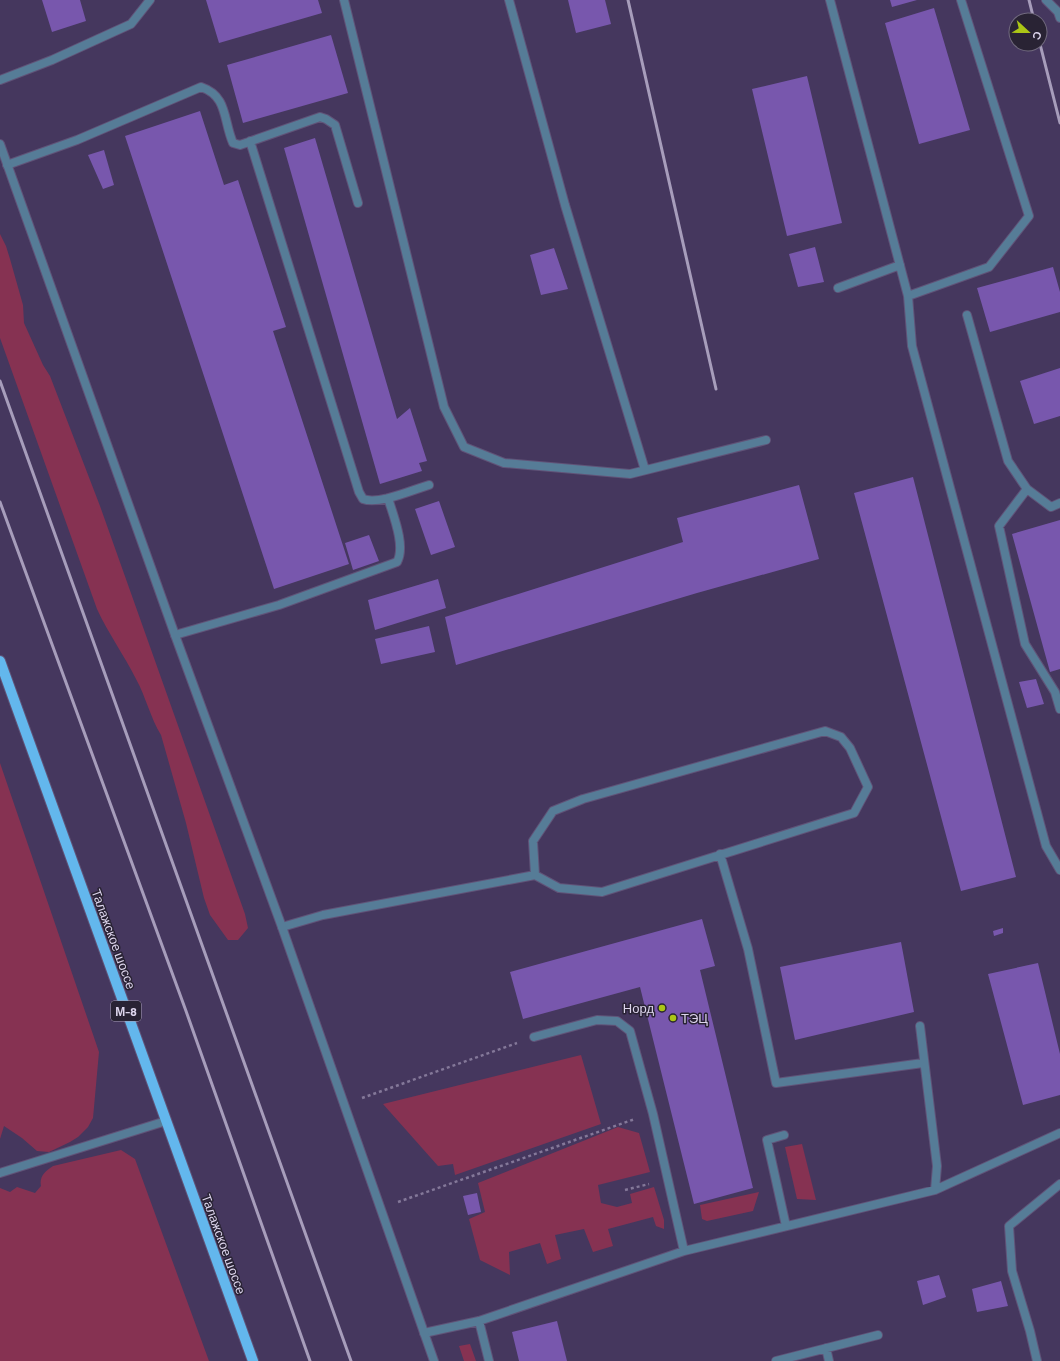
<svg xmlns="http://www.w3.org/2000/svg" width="1060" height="1361" viewBox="0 0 1060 1361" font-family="Barlow,sans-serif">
	<rect width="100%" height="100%" fill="#45375e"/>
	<path fill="#863252" d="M0,234l6,12 4,13 13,46 1,18 19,42 7,11 50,130 145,408 3,14 -10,12h-10l-18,-25 -6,-17 -18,-75 -25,-88c-11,-18 -15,-38 -25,-56 -12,-24 -28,-46 -39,-70l-97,-271z
		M0,763l99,289 -6,66 -5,9 -10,10 -8,5 -21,10 -12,-1 -15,-13 -18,-12 -4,13z
		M581,1055l20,69 -146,51 -2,-11 -15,2 -55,-62z
		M618,1127l21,6 11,39 -52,13 3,18 16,4 15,-4 -2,-9 24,-7 10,33v9l-8,-3 -3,-9 -45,12 5,17 -20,6 -9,-23 -29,6 6,24 -14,5 -7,-21 -31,9 1,23 -30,-15 -11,-41 16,-7 -7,-29z
		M802,1144l14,56 -19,-1 -12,-52z
		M121,1150l14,9 74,202h-209v-173l10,4 7,-5 18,6 6,-7c-2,-9 4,-15 12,-20z
		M759,1192l-6,19 -46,10 -5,-2 -2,-14z
		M470,1344l6,17h-12l-5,-15z"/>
	<path fill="#7857ad" d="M42,0h38l6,21 -34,11z
		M206,0h112l4,13 -103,30z
		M568,0h37l6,24 -35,9z
		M890,0h27l-25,7z
		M934,8l36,122 -51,14 -34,-121z
		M331,35l17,58 -105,30 -16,-58z
		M807,76l35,147 -55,13 -35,-147z
		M200,111l24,74 14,-5 48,147 -13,4 76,233 -75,25 -149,-453z
		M315,138l82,281 13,-11 17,53 -8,2 3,8 -42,13 -96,-336z
		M104,150l10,35 -11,4 -15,-34z
		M815,247l9,35 -26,5 -9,-33z
		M554,248l14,41 -27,6 -11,-40z
		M1053,267l7,25v20l-70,20 -13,-44z
		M1060,368v48l-26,8 -14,-43z
		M913,477l103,400 -55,14 -107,-398z
		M799,485l20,74 -122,34 -241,72 -11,-48 238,-75 -6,-24z
		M439,501l16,46 -24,8 -16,-46z
		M1060,520v149l-10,3 -38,-138z
		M369,535l10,26 -26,9 -8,-27z
		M438,579l8,29 -71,22 -7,-30z
		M429,626l6,26 -54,12 -6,-25z
		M1036,679l8,25 -17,4 -8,-26z
		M702,919l13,47 -15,4 53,218 -59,16 -54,-217 -117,32 -13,-47z
		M1003,928v5l-9,3 -1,-5z
		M901,942l13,70 -119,28 -15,-73z
		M1038,963l22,91v41l-37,10 -35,-131z
		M477,1193l4,19 -13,3 -5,-19z
		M939,1275l7,22 -23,8 -6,-24z
		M1001,1281l7,25 -31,6 -5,-23z
		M557,1321l10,40h-48l-7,-29z"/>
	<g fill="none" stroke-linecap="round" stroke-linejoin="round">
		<defs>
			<path id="lane" d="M344,0l100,407 20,40 40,16 126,11 136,-34
				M509,0l56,205 80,265
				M830,0l78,296 4,50 134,500 14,24
				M1046,0l12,12 2,6
				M0,80l52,-20 79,-36 19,-24
				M250,141l109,351 4,7c16,6 49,-9 66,-14
				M7,165l70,-25 124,-53c27,9 22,33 32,56l7,2 80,-28 6,2 9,6 23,78
				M838,288l62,-23
				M908,296l81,-29 40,-51 -68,-216
				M967,315l41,146 19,28 24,18 9,-4
				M1027,489l-28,37 26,118 30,48 5,17
				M175,635l104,-30 118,-43c9,-16 -4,-47 -9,-64
				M720,854l28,95 28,134 147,-20
				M282,927l41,-12 212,-40 24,13 43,4 252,-79 14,-26 -18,-39 -9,-11 -16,-6 -242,68 -30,12 -20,30 2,34
				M920,1026l17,140 -2,24
				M534,1037l63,-17 20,1 13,10 23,83 31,137
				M784,1135l-17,5 19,86
				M0,1173l166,-52
				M479,1321l10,40
				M424,1333l55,-12 205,-70 251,-61 125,-57
				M826,1348l3,13
				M776,1361l102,-26
				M1037,1361l-7,-30 -18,-60 -3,-45 51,-42"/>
			<path id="street" d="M0,144l175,491 107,292 152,434"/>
			<path id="primary" d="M0,661l253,700"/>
		</defs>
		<use href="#lane" stroke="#605378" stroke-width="10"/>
		<use href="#street" stroke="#605378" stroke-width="10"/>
		<use href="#primary" stroke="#605378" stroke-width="12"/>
		<path stroke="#847899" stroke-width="2.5" stroke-dasharray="3 3" stroke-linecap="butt" d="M362,1098l155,-55
			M625,1190l24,-6
			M398,1202l237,-83"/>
		<use href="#lane" stroke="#567c97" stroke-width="8"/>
		<use href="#street" stroke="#567c97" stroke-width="8"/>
		<use href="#primary" stroke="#63b7ed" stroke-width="10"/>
		<path stroke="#a79dbb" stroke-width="3" d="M628,0l88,389
			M1029,0l5,20
			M1040,44l20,79
			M0,381l351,980
			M0,502l186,509 124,350"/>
	</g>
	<g fill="#abc616" stroke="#292334" stroke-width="1.5">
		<circle cx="662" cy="1008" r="4"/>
		<circle cx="673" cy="1018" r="4"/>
	</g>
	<g text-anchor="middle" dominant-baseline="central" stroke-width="3" stroke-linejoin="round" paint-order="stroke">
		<rect fill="#292334" stroke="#a7a0b6" stroke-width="1" x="111" y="1001" width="30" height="20" rx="3"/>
		<g font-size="12" font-weight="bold" fill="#ddd5ed">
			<text x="126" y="1011">М-8</text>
		</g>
		<g font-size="13" fill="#ddd5ed" stroke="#292334">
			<text transform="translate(114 939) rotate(70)">Талажское шоссе</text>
			<text transform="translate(224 1244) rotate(70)">Талажское шоссе</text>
		</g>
		<g font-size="13" fill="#ddd5ed" stroke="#292334" text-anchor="end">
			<text x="654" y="1008">Норд</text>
			<text x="681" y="1018" text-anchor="start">ТЭЦ</text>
		</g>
	</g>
	<g transform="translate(1028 32) rotate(112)"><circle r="19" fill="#292334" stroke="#716a7e"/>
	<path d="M0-3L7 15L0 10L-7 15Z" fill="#abc616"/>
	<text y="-6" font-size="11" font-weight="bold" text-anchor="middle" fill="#ddd5ed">С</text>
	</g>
</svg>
